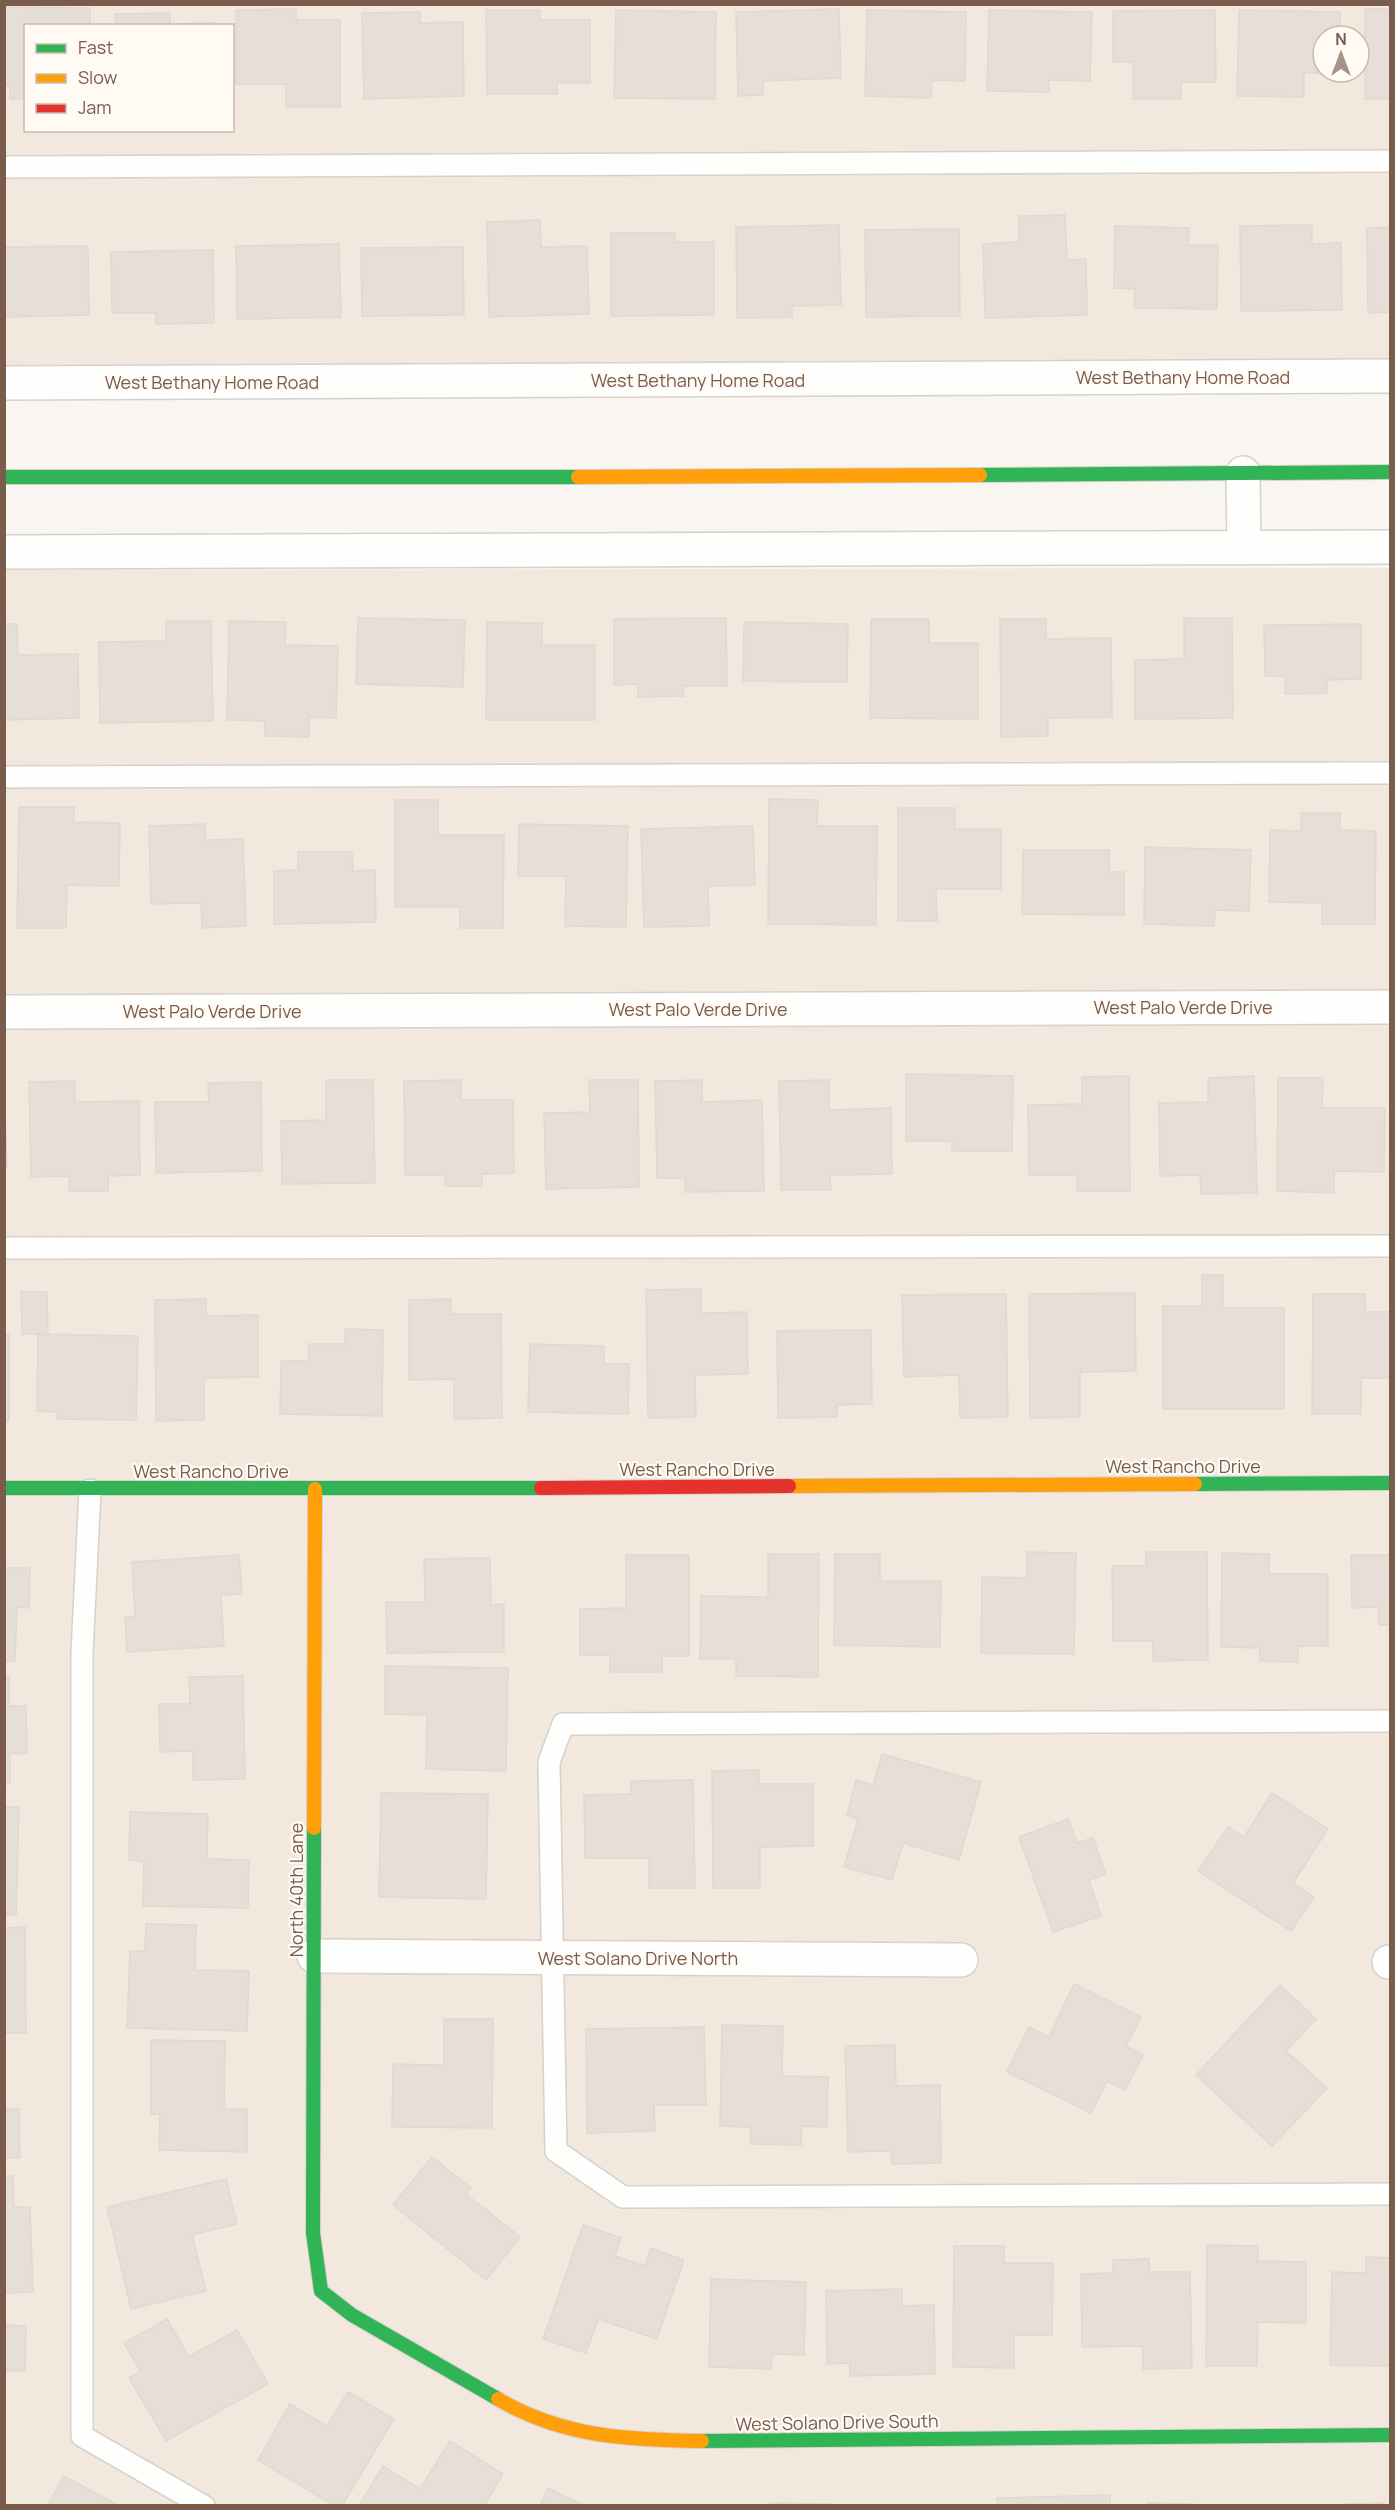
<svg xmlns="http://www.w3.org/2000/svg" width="1395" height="2510" viewBox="0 0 1395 2510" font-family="Manrope,sans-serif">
	<rect width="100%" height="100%" fill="#f9f5f0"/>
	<path fill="#f2e8de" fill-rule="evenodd" d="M4,5h1386v354l-1385,7zM26,26h206v104h-206zM1323,36h36v36h-36z
		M1390,568v1937h-1385l-1,-1935z"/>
	<path fill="#e6ded7" stroke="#e2d8d2" stroke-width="1.5" d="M4,7l86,1v18h-64v73h-16v-14h-6z
		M296,9v11h44v87h-54v-23h-50v-74z
		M839,9l2,69 -78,3v14l-25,1 -2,-84z
		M1365,9h25v90h-25z
		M486,10h54v10h50v63h-33v11h-70z
		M616,10l100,2 -1,87 -101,-1z
		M867,10l99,2 -1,69 -33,-1 -1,18 -66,-2z
		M989,10l103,2 -2,69 -41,-1v12l-62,-1z
		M1215,10l1,72h-35v17h-48v-37h-20v-51z
		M1239,10l101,2v24h-17v36h17v2l-36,-1v24l-67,-1z
		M420,12v11l43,-1 1,74 -100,3 -2,-86z
		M170,13v11l45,-1v3h-99l-1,-12z
		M1065,215l2,45 19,-1 1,56 -102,3 -2,-74 36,-2v-26z
		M540,220l1,27 46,-1 2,68 -100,3 -2,-95z
		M839,225l2,80 -49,1v11l-55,1 -1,-91z
		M1312,225v19l29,-1 1,67 -101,1 -1,-85z
		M1115,226l74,2 -1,17h30l-1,64 -83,-1 1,-19 -21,-1z
		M1390,227v85l-22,1 -1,-85z
		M959,229l1,87 -94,1 -1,-87z
		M611,233h64v9h39v73l-103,1z
		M339,244l2,73 -104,2 -1,-73z
		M88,246l1,69 -85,2v-70z
		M463,247l1,68 -102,1 -1,-68z
		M213,250l1,73 -58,1v-11h-44l-1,-61z
		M358,618l107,2 -2,67 -107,-3z
		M726,618l1,68h-44l1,10 -46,1v-13l-24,1v-66z
		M1184,618h48l1,100 -98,1v-59l49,-1z
		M871,619h58v24h49v76l-108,-1z
		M1000,619h46v20l65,-1 1,79 -64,1v18l-47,1z
		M166,621h45l2,100 -113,2 -1,-81 67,-1z
		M229,621l57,1 -1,23 53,1 -2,72 -27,-1v20l-44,-1v-15l-38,-1z
		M487,622l55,1v22h53v75h-109z
		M744,622l104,2 -1,58 -104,-1z
		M4,624h13l1,31 60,-1 1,64 -75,2z
		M1361,624v55l-34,1v13l-42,1v-18h-20l-1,-51z
		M769,799l49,1 -1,26h60l-1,99 -108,-1z
		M395,800h43v35h66l-1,93h-43v-21h-65z
		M19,807h55v15l46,1 -1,63 -52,-1 -1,43h-49z
		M898,808h57v21h46v60h-65l1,32h-39z
		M1301,813h39v17l36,1 -1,93h-53v-21l-53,-1 1,-72 31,1z
		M205,824v16l38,-1 3,87 -44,2 -1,-25 -50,1 -2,-78z
		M519,824l109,2 -2,101 -61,-1 1,-50h-48z
		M753,826l2,59 -47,1 1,40 -65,1 -3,-98z
		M1145,847l106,3 -2,61 -34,-1 -1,16 -70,-2z
		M1023,850h86v22h15v43l-102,-1z
		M298,852h54l1,19 22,-1 1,52 -102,2v-53l24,-1z
		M906,1074l107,2 -1,75h-60v-10h-46z
		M1129,1076l1,115h-53v-16h-48l-1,-70 54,-1v-27z
		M1254,1076l3,117 -56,1 -1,-19 -40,1 -1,-73 49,-1v-24z
		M1278,1078h45l-1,30h63l-1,64 -50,-1v22l-57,-2z
		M326,1080h47l2,103 -93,1 -1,-63 45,-1z
		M461,1080v20h52l1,73 -32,1v12h-37v-11h-40l-1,-94z
		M589,1080h49l1,107 -93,2 -2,-76 46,-1z
		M702,1080v22l60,-2 2,91 -79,1v-14h-28l-2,-97z
		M829,1080v30l62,-2 1,66 -62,1 1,15h-50l-2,-109z
		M75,1081v21l64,-1 1,74 -32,1v15h-39v-15l-38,1 -2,-95z
		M261,1082l1,89 -106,2 -1,-71h54l-1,-19z
		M4,1083l3,84h-3z
		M1202,1275h21v33h61v101h-121v-103h39z
		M701,1289v24l46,-1 1,62 -53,1 1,42 -48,1 -2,-128z
		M21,1292h26l1,42h-26z
		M1135,1293l1,78 -56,1v45l-50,1 -1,-124z
		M1006,1294l2,123 -48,1 -1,-43 -55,2 -2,-82z
		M1313,1294h52v18h25v66h-29v36h-49z
		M206,1299v17l52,-1v62l-54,1v42l-48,1 -1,-121z
		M451,1299v15h50l1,104 -48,1v-40l-45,1v-80z
		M345,1329l38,1 -1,86 -102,-2 1,-53h27l1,-17h36z
		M871,1330l1,74 -35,1v12l-59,1 -1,-87z
		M38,1334l100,2 -2,84 -79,-1v-7l-20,-1z
		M4,1335h5v86h-5z
		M530,1344l74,2v18h25l-1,50 -100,-2z
		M1027,1552l49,1 -2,101 -93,-1 1,-76 45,1z
		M1146,1552h61l1,108 -55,1v-20h-40l-1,-75h34z
		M1222,1553l47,1v20h59v72h-30v16l-38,-1v-13l-39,-1z
		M768,1554h51l-1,123 -82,-1v-17h-36l1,-63 67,1z
		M835,1554h45v27h61l-1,66 -106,-2z
		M239,1555l3,39 -21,1 3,51 -97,6 -2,-35 10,-1 -3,-54z
		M626,1555h63v101h-27v16h-52v-17h-30v-46l46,-1z
		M1351,1555h39v70h-11l-1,-18 -26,1z
		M490,1558l1,47 13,-1v48l-117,1 -1,-51h39l-1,-43z
		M4,1568h26l-1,40 -12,-1 -2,54h-11z
		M385,1666l123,2 -2,103 -80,-2 1,-54 -42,-1z
		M4,1676h5v30h17l1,47 -17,1v30h-6z
		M243,1676l2,103 -52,1v-29l-33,1 -1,-48h31l-1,-27z
		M882,1754l99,28 -22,78 -56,-17 -11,37 -48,-13 14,-48 -11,-4 9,-35 17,5z
		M759,1770v14h54v62l-53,1v41h-47l-1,-117z
		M693,1780l2,108h-46v-30h-64l-1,-63 47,-1v-13z
		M381,1793l107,1 -2,105 -107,-2z
		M1272,1793l56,36 -35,54 21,14 -23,34 -93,-60 30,-44 16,10z
		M4,1807h15l-3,108h-12z
		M130,1812l78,2 -1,45 42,1 -1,48 -105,-2 1,-45 -15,-1z
		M1068,1819l9,24 16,-5 13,36 -17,6 12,36 -48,16 -34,-95z
		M146,1924l50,1 -1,45 54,1 -2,60 -120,-3 3,-77h15z
		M25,1927l1,106h-22v-105z
		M1074,1984l67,33 -15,29 17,9 -18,35 -18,-9 -16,32 -84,-41 22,-45 20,10z
		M1280,1985l36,34 -30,32 41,37 -55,58 -76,-71z
		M444,2019h49l-1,109 -100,-1 1,-63 51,1z
		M722,2025l61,1 -1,50 46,1 -1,50 -25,-1 -1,19 -51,-1 1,-17 -31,-1z
		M704,2027l2,78h-52l1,26 -68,2 -1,-104z
		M151,2040l74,1 -1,68h23v43l-88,-2 1,-36h-9z
		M895,2045l1,41 44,-1 1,78 -49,1 -1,-13 -43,1 -3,-106z
		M4,2109h15l1,49h-16z
		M432,2157l39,31 -5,6 54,43 -34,43 -93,-75z
		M4,2176h9l1,31h16l3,85 -29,1z
		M226,2179l11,45 -45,11 14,56 -75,18 -24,-102z
		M583,2225l38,13 -6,18 30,10 6,-18 33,12 -27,79 -59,-20 -12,34 -43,-14z
		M1207,2245l51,1v15l48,1v61l-48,-1 -1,44h-51z
		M954,2246h50v17h49l-1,72h-38v33l-61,-1z
		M1366,2257l24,1v108l-60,-1 2,-93 34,1z
		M1149,2259v13h41l2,96 -49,1v-23l-61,1 -1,-73 32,-1v-13z
		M711,2279l95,3 -2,73 -32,-1 -1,15 -62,-2z
		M902,2289v17l32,-1 1,69 -85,2v-13l-23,1 -1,-73z
		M167,2319l22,38 48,-27 31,54 -102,57 -37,-63 11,-7 -16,-28z
		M4,2325l22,1 -1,45h-21z
		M348,2392l46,27 -52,87h-7l-77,-46 32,-56 37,22z
		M450,2441l53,33 -19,32h-125l24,-40 37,23z
		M63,2476l57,30h-72z
		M548,2488l37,18h-45z
		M1110,2495v11h-112l-1,-8z
		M770,2503l62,1v2h-62z
		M1147,2503l47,1v2h-48z
		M1384,2503v3h-41v-2z"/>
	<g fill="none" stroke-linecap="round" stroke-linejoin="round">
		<defs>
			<path id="lane" d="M4,167l1386,-6
				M4,777l1386,-4
				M4,1248l1386,-2
				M90,1490l-8,163v783l122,70
				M1390,1721l-827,3 -14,38 7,389 67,46 767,-3"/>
			<path id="street" d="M4,383l1386,-7
				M1243,473l1,75
				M4,552l1386,-5
				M4,1012l1386,-5
				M314,1956l647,4
				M1389,1962h1"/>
			<path id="fast" d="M980,475l410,-3
				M4,477h574
				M1195,1484l195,-1
				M4,1488h537
				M314,1828l-1,405 8,58 31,24 146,84
				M702,2441l688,-6"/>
			<path id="slow" d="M578,477l402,-2
				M789,1486l406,-2
				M314,1828l1,-339
				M498,2399c64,38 131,41 204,42"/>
			<path id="jam" d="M541,1488l248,-2"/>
		</defs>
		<use href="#lane" stroke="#d7d1cb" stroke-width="24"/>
		<use href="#street" stroke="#d7d1cb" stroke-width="36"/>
		<use href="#fast" stroke="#d9d2cb" stroke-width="16"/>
		<use href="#slow" stroke="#d9d2cb" stroke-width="16"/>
		<use href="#jam" stroke="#d9d2cb" stroke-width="16"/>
		<use href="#lane" stroke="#fefefd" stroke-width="21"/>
		<use href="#street" stroke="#fefefd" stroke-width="33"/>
		<use href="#fast" stroke="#30b455" stroke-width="14"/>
		<use href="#slow" stroke="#ff9f0a" stroke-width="14"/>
		<use href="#jam" stroke="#e5322d" stroke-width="14"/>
	</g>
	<g text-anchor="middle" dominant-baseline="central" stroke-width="4.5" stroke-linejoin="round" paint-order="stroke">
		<g font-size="18" fill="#7a5c4d" stroke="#fffaf3">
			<text x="1183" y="377">West Bethany Home Road</text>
			<text x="698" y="380">West Bethany Home Road</text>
			<text x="212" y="382">West Bethany Home Road</text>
			<text x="1183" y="1007">West Palo Verde Drive</text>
			<text x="698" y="1009">West Palo Verde Drive</text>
			<text x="212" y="1011">West Palo Verde Drive</text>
			<text x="1183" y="1466">West Rancho Drive</text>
			<text x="697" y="1469">West Rancho Drive</text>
			<text x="211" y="1471">West Rancho Drive</text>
			<text transform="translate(296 1890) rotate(-90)">North 40th Lane</text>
			<text x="638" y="1958">West Solano Drive North</text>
			<text transform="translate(837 2422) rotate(-1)">West Solano Drive South</text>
		</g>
	</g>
	<rect width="1395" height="2510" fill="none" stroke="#7a5c4d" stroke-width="12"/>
	<rect x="24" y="24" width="210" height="108" fill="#fffaf3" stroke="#cabbb1" stroke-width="1.5"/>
	<rect x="36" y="44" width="30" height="9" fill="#30b455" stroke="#cabbb1" stroke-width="1.5"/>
	<text x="78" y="54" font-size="18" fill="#7a5c4d">Fast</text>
	<rect x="36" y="74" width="30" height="9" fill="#ff9f0a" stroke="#cabbb1" stroke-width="1.5"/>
	<text x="78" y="84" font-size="18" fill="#7a5c4d">Slow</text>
	<rect x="36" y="104" width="30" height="9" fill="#e5322d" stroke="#cabbb1" stroke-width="1.5"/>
	<text x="78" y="114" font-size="18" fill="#7a5c4d">Jam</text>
	<g transform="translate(1341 54)"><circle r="28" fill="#fffaf3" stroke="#cabbb1" stroke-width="1.5"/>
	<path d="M0-4.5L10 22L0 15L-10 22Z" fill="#a69286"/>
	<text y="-9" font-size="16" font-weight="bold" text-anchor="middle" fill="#7a5c4d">N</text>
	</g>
</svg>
